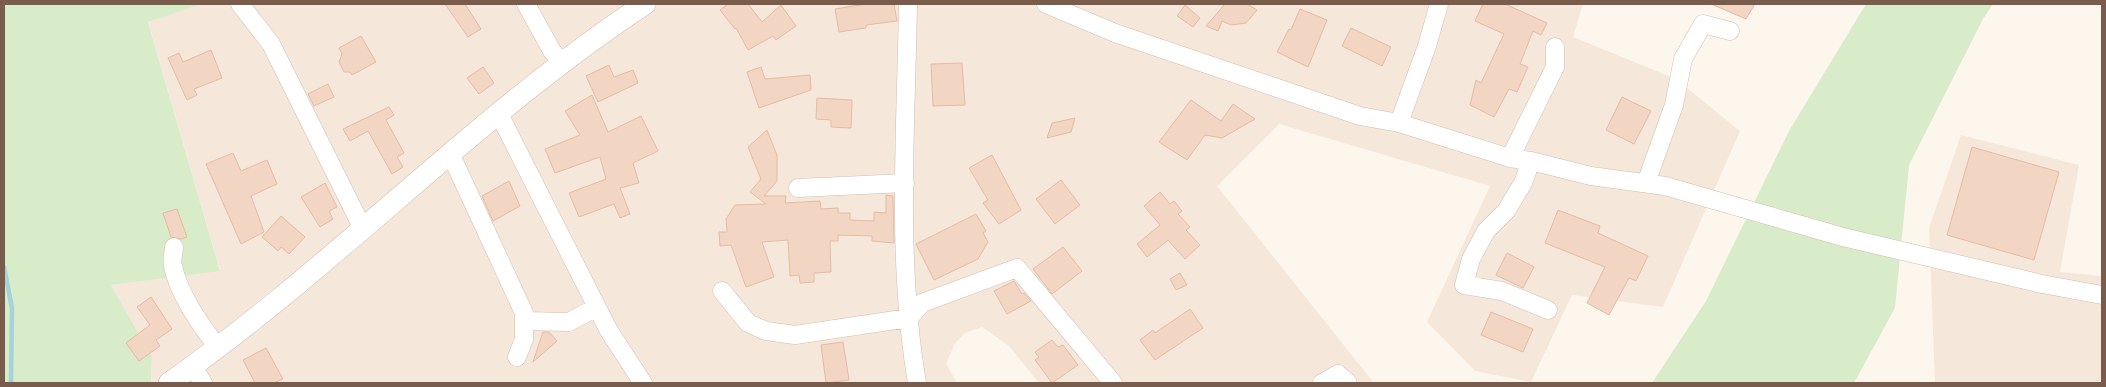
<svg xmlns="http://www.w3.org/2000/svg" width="2106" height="387" viewBox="0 0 2106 387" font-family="Cabin,sans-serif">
	<rect width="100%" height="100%" fill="#fdf6ec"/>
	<path fill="#f5e8da" d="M202,4h1381l-10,33 103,42 64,52 -77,176 -91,-12 -41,87 -56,-11 -48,-49 63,-136 -211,-62 -62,62 157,197h-335l-30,-37 -27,-19 -17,6 -10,10 -9,21 11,19h-806l1,-26 -41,-72 109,-15 -72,-249z
		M1961,135l118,30 -19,107 42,4v107h-167l-6,-155z"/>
	<path fill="#d8ecc9" d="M4,4h198l-54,18 72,249 -109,14 41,72 -1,26h-147z
		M1866,4h127l-10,15 -74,146 -14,143 -41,75h-202l54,-82 83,-170z"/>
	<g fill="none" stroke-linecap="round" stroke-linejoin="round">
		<path stroke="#a5d3da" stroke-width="4.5" d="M4,267l8,41 -1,75"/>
	</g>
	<path fill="#f3d5c3" stroke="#e6bba3" d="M445,4h20l16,25 -13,8z
		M728,4h20l14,18 19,-17 15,21 -20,14 -3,-4 -25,14 -12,-22 -1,1 -15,-19z
		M866,4h28l3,17 -31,4v3l-27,4 -4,-23z
		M1225,4h22l10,6 -11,13 -15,2 -9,-4 -4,10 -12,-5z
		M1483,4h22l42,19 -6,12 -8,-4 -13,33 8,3 -11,25 -8,-3 -15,28 -24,-12 6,-25 5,3 23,-49 -29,-13z
		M1711,4h44l-9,15z
		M1185,5l15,13 -7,9 -16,-11z
		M1300,9l27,11 -19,47 -31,-15 12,-23 2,1z
		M1351,28l40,19 -9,19 -40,-20z
		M361,36l15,26 -24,13 -2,-3h-6l-5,-10 3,-8 -3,-6z
		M211,50l11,28 -28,11 3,6 -10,5 -19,-42 11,-5 4,9z
		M962,63l3,42 -32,1 -2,-42z
		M609,65l5,12 19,-7 5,13 -40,19 -12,-26z
		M483,67l11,16 -15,11 -12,-16z
		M761,67l4,12 45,-4 1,15 -52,18 -12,-36z
		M328,84l6,13 -20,9 -6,-12z
		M592,95l16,37 33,-16 17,35 -25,12 6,20 -19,5 10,26 -10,4 -6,-14 -35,13 -10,-24 37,-14 -6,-22 -45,16 -10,-24 35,-14 -15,-24z
		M1622,97l29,14 -17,33 -28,-14z
		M817,98l35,2 -1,28 -20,-1v-7l-15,-1z
		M1191,100l30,21 12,-17 22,15 -33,19 -17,-3 -18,25 -28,-18z
		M389,107l5,8 -8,5 18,33 -7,4 6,10 -11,7 -24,-43 -18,10 -7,-12z
		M1075,118l-4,14 -24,6 5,-15z
		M767,130l10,25v26l-13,15h22l-1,7 35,-2 1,8 17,-1v5h12v7l24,1v-9l12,1v-18l7,1 1,47 -22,-2v-5l-34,-1v6h-8l1,31 -17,1v9l-14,1 -1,-8 -9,1 -2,-36 -26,2 12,35 -28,10 -15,-42 -11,1 -1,-14h8l-1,-13 9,-14 31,-1 -16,-12 11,-13 -13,-32z
		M1972,147l87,25 -25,88 -87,-25z
		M233,153l8,18 26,-11 10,24 -26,12 13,36 -23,12 -35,-80z
		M992,155l29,55 -22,14 -16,-21 5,-3 -19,-32z
		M1061,180l19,25 -25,19 -19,-25z
		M509,181l11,25 -27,15 -11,-25z
		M325,183l12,24 -8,4 4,8 -13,8 -19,-30z
		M1160,192l10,12 4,-3 8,10 -4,3 12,13 -4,3 14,15 -15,14 -17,-19 -21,17 -10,-13 23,-19 -16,-19z
		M177,209l10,28 -6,2 -10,-2 -8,-24z
		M1558,210l42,16 -2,7 50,23 -12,25 -7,-3 -20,37 -22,-12 18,-36 -60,-24z
		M976,214l10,17 -3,2 5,9 -10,17 -44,21 -18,-36z
		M281,216l24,21 -16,17 -8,-7 -3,4 -16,-14z
		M1063,247l19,24 -30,23 -19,-25z
		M1507,253l27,14 -11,21 -27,-13z
		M1180,273l7,12 -11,5 -6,-11z
		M1014,281l8,13 2,-1 7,8 -24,13 -13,-23z
		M151,297l21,32 -16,11 4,6 -21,15 -13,-18 24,-18 -13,-18z
		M1190,309l13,19 -48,32 -15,-20 13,-10 2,3z
		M1491,312l42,17 -10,23 -42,-17z
		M543,332h6l8,9 -24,21z
		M1052,340l6,7 5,-2 15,20 -26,18 -17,-23 4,-3 -4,-5z
		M843,342l6,38 -23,3 -5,-38z
		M266,348l17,31 -9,4h-19l-12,-23z"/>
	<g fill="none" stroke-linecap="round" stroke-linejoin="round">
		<defs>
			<path id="minor" d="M240,4l31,40 92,185
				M526,4l26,47 11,13
				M908,4c-2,125 -12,255 9,379
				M1046,4l69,29 245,83 39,7 111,35 21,3 60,15 74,10 178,51 199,47 60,11
				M499,114l110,217 34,52
				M1399,123l28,-77 12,-42
				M451,155l73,158v26l-7,18
				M1510,158l45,-91v-20
				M1531,161l-8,22 -17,28 -20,20 -15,28 -7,26 38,6 46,19
				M1646,183l28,-78 9,-46 20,-35 27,7
				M798,188l107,-5
				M174,247c0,6 -3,14 -1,19 5,27 29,62 46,82
				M722,291l26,32 18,8 29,4 114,-17 13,-15 95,-35 96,115
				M524,321l45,1 28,-15
				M193,366l10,17
				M1322,383l16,-9 10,9"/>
			<path id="tertiary" d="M169,383c166,-116 307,-268 476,-379"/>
		</defs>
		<use href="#minor" stroke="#d1beb0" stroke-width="19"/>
		<use href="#tertiary" stroke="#d1beb0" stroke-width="22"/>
		<use href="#minor" stroke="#fff" stroke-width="18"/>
		<use href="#tertiary" stroke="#fff" stroke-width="21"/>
	</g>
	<rect width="2106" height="387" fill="none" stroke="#7a5c4d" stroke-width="10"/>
</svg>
